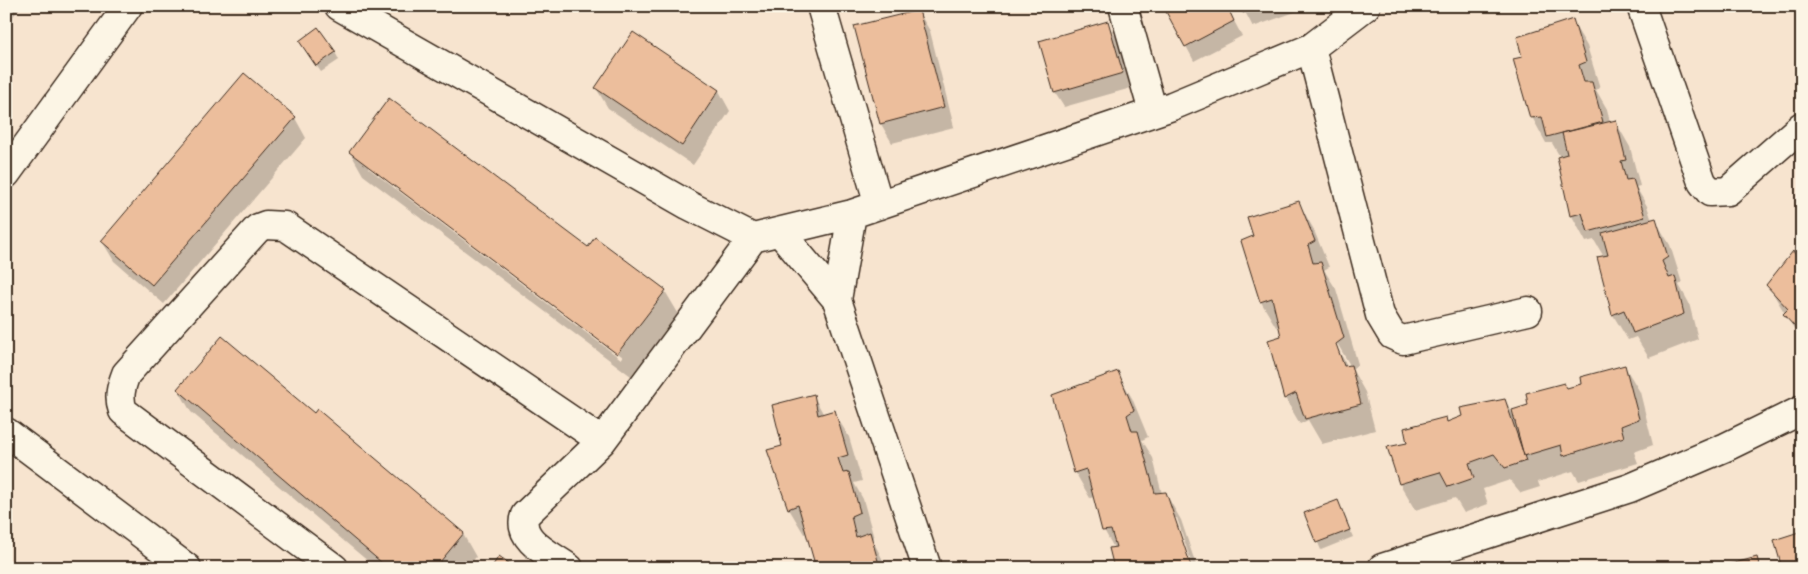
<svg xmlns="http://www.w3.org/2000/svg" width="1808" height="574" viewBox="0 0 1808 574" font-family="Delius,sans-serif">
	<rect width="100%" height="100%" fill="#f7e4cf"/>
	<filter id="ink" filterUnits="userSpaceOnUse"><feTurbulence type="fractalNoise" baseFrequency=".02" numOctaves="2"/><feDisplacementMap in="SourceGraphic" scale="10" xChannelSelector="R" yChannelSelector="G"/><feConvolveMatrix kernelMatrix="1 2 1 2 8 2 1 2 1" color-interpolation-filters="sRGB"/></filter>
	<g filter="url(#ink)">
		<path fill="#0003" fill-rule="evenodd" d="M6,6h16l-16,18z
			M1226,6l16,30 -48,25 -8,-15z
			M1242,6h70l-59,21z
			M918,11l12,20 24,96 -62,16 -11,-19z
			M1572,21l15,25 13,42 -4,2 11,19 3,13 5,-1 15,26 10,39 -4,1 11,19 5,15 3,-1 15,25 12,38 -3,2 10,18 9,36 -49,19 -13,-21 -8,3 -15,-25 -15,-57 6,-1 -10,-17 -8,2 -14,-26 -14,-58 2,-1 -8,-14h-6l-14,-26 -9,-59z
			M1107,23l9,14 15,51 -67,19 -9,-14z
			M633,34l86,57 11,20 -37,54 -85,-57 -12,-20z
			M300,42l35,10 4,8 -18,12z
			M295,118l11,20 -142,166 -50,-43 -12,-20z
			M350,152l238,97 77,42 13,22 -47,63 -268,-201zM368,165l255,192 -2,2 -253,-191z
			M1298,202l15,26 16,39 -5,3 12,19 22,75 -6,5 13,23 10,38 -53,14 -14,-24 -8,4 -15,-26 -3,-61 -2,-11 -4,1 -15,-25 -7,-65zM1334,338l17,29h-3l-16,-28z
			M1802,265v77l-34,-57z
			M1625,367l15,25 13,53 -19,7 4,11 -59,18 -6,-10 -35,11 2,5 -19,6 -11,-13 -27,9 5,15 -24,9 -9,-15 -40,12 -15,-26 -11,-36 20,-4 36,-26 3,5 57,-23 10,18 51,-28z
			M1117,373l15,25 16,39 -6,3 11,18 9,36h4l15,26 16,48h-4l-16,-50h-3l16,50h-74l-2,-20 -10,-18 -9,-33 -5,1 -15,-26z
			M178,389l136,26 149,119 13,23 -9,11h-91l-185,-156z
			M813,395l11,20 10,-3 15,25 13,44 -8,2 9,16 11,39 -2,1 15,29h-70l-9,-35 -4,1 -15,-25 -20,-58 15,-4z
			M1337,501l16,36 -32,13 -15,-36z"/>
		<path fill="#ecbe9c" stroke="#3b2a1e" d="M1163,6h64l7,15 -49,26z
			M1241,6h22l-20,7z
			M919,10l25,97 -64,17 -26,-98z
			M1573,19l13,43 -7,3 5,17h8l11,40 -56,15 -5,-20 -12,1 -17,-59 9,-2 -5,-20z
			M1108,21l15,52 -69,20 -15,-52z
			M318,27l18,25 -20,14 -17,-25z
			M633,32l86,58 -37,56 -87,-58z
			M244,73l52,44 -144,168 -51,-44z
			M389,98l199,149 7,-10 71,53 -49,64 -268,-202z
			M1616,120l10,40 -5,1 5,19 7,-1 12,38 -57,15 -6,-19 -12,3 -13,-59 10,-3 -5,-21z
			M1299,201l16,40 -7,4 5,18 8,-1 23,76 -8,6 8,22 7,-1 10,39 -56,15 -9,-26 -12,6 -16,-59 13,-4 -9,-38 -12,4 -19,-61 12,-5 -6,-19z
			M1656,218l12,39 -6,4 7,17 6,-2 9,38 -51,19 -9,-23 -12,5 -15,-58 11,-2 -6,-22z
			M1793,251l9,12v62l-7,2 -12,-13 5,-5 -22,-24z
			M222,336l92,77 3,-4 147,124 -29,35h-47l-211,-179z
			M1625,365l14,54 -18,7 3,11 -61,19 -2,-11 -37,11 -12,-46 16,-5 -2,-12 38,-10 3,5 14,-4 -1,-7z
			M1118,371l16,39 -7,5 5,16h6l17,62 11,-1 25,74 -77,2 -5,-20 7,-1 -5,-17 -9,1 -16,-62 -12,4 -22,-78z
			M814,394l4,21 17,-5 13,45 -10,3 5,15 6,-1 11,40 -9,4 5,21 14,-5 10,36h-64l-18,-63 -10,4 -21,-59 15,-4 -10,-41z
			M1505,399l21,62 -21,7 -11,-14 -25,9 5,15 -26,9 -8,-15 -41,12 -12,-37 20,-4 -3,-15 42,-11 1,5 15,-6 -2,-8z
			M1338,500l12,30 -34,13 -12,-30z
			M1802,531v37h-20l-8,-28z
			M499,556l17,12h-25z
			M1757,557l3,11h-44z"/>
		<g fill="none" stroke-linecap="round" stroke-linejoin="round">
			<defs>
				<path id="street" d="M339,6l349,199 65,33 99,-24 320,-108 139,-58 55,-42
					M821,6l58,199
					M1123,6l30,106
					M1641,6l61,176 8,10 18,-1 74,-65
					M1311,48l69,267 12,20 11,5 125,-29
					M6,174l122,-168
					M852,214l-15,86 90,268
					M780,232l57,68
					M6,432l181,136
					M334,568l-211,-157c-5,-14 -2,-24 3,-37l132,-146 8,-3 19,1 317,215
					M569,568c-18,-13 -53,-28 -44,-53l77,-74 151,-203
					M1382,568l248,-80 96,-41 76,-37"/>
			</defs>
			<use href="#street" stroke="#3b2a1e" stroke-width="31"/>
			<use href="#street" stroke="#fcf5e5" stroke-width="28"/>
		</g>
	</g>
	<rect width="1808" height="574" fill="none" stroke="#fcf5e5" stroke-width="25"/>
	<rect x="12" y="12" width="1783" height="549" fill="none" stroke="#3b2a1e" stroke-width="2" filter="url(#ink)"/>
</svg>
